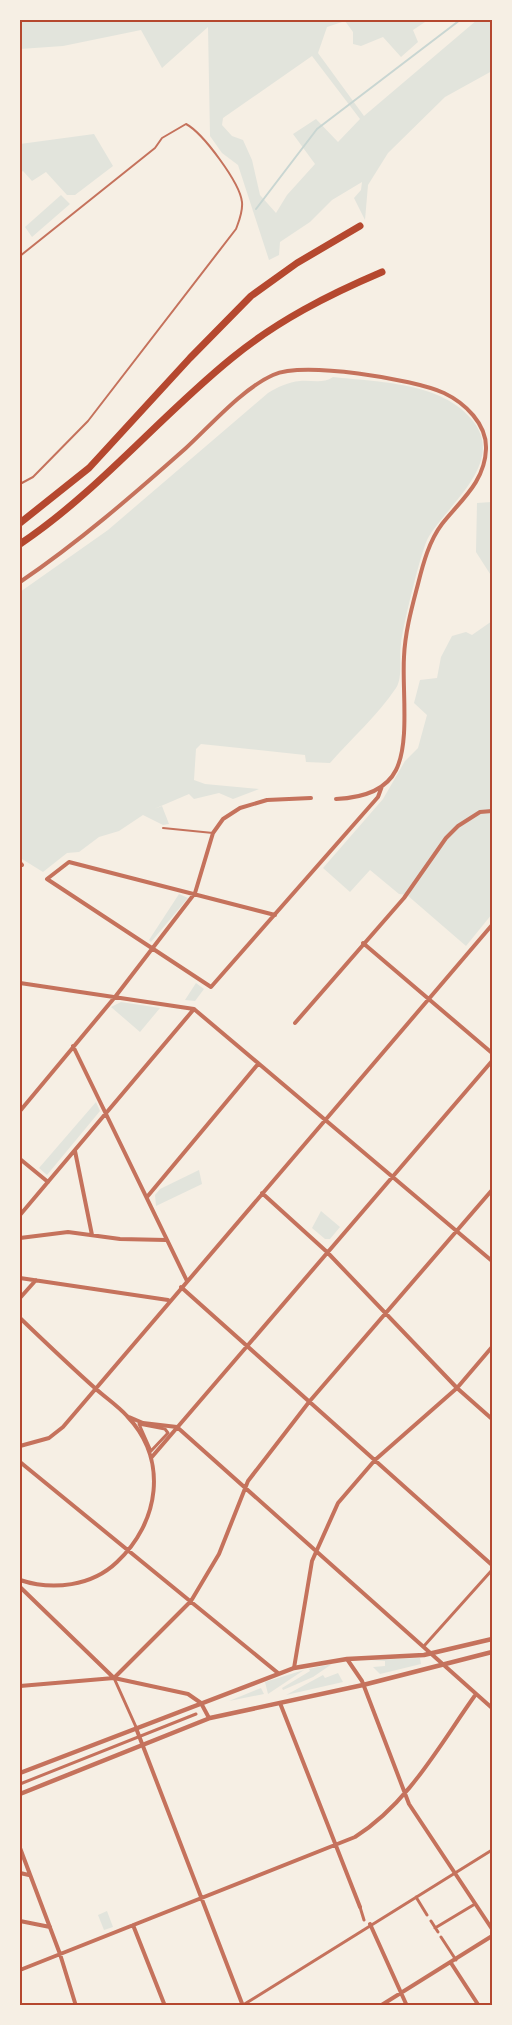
<svg xmlns="http://www.w3.org/2000/svg" width="512" height="2025" viewBox="0 0 512 2025" font-family="Raleway,sans-serif">
	<rect width="100%" height="100%" fill="#f6efe4"/>
	<path fill="#e2e4dc" fill-rule="evenodd" d="M20,20h408l-15,10 5,12 -17,15 -18,-20 -22,9 -8,-2v-12l-8,-11 -18,6 -9,26 46,63 113,-96h15v51l-47,26 -57,56 -20,32 -3,35 -11,-22 7,-8 1,-8 -30,18 -22,22 -30,20 -1,13 -10,5 -31,-95 -16,-12 -12,-17 -2,-109 -46,41 -21,-38 -78,16 -43,3zM312,56l48,63 -22,23 -22,-23 -23,15 22,30 -28,31 -11,18 -16,-18 -8,-35 -9,-20 -11,-4 -10,-11 1,-7z
		M94,134l19,32 -38,29h-8l-21,-23 -14,9 -9,-10 -3,2v-29z
		M61,195l9,9 -38,33 -7,-10z
		M333,377c44,5 110,5 140,44 33,42 -26,84 -45,117 -7,13 -25,88 -27,106 -2,12 2,34 -5,44 -18,27 -45,51 -66,75l-24,-1 -1,-7 -104,-11 -5,5 -2,31 11,4 54,5 -26,10 -14,-6 -25,6 -5,-5 -35,15 8,-3 7,18 -6,1 -20,-10 -24,16 -20,6 -20,15 -12,1 -24,19 -21,-13 -2,-1v-266l88,-62 160,-137c10,-6 20,-11 32,-12 12,-1 23,3 33,-4z
		M492,502v75l-16,-25 1,-49z
		M492,621v293l-26,32 -59,-51 -8,-1 -29,-24 -20,22 -27,-24 60,-69 22,-38 13,-13 9,-33 -13,-12 6,-23 17,-2 4,-21 11,-21 14,-4 6,3z
		M179,894l9,4 -37,44 -2,-2z
		M196,983l8,6 -9,12 -10,-1z
		M121,1002l39,6 -20,24 -29,-25z
		M96,1102l4,9 -53,64 -8,-7z
		M199,1170l3,14 -46,22 -1,-11 5,-6z
		M321,1211l19,16 -10,12h-5l-13,-11z
		M420,1658l1,6 -41,10 -7,-7 12,-1v-5l-16,-1z
		M332,1664l-19,13 -30,13 -1,-2 28,-17 -1,-2z
		M304,1670l-36,24 -3,-12z
		M338,1673l5,9 -57,13 37,-20 2,3z
		M261,1688l3,6 -35,7z
		M107,1911l6,16 -9,3 -6,-15z"/>
	<g fill="none" stroke-linecap="round" stroke-linejoin="round">
		<path stroke="#c9d6d2" stroke-width="2" d="M256,209l61,-80 143,-109"/>
		<path stroke="#c5725c" stroke-width="2" d="M20,256l135,-108 7,-10 24,-14c17,9 54,59 56,78 1,10 -3,19 -6,27l-148,192 -55,56 -13,7
			M163,828l50,5"/>
		<path stroke="#c5725c" stroke-width="3" d="M139,1424l26,5 3,4 -17,18z
			M424,1646l68,-76
			M114,1678l22,49
			M20,1784l176,-70
			M416,1897l11,18
			M360,1907l4,13
			M431,1921l7,11
			M435,1928l40,-24
			M441,1937l15,23
			M243,2005l249,-155"/>
		<path stroke="#c5725c" stroke-width="4" d="M20,582c59,-40 113,-87 166,-134 25,-23 56,-59 87,-73 30,-14 140,4 171,18 21,10 43,31 42,56 -1,33 -26,52 -44,75 -13,17 -19,40 -24,60 -6,23 -13,48 -14,73 -2,32 6,85 -8,113 -11,22 -37,28 -60,29
			M20,863l2,2
			M275,915l-206,-53 -22,17 164,108 167,-190 4,-11
			M363,943l129,110
			M20,983l174,26
			M194,1009l298,252
			M295,1023l109,-125 42,-60 12,-12 22,-14 12,-1
			M73,1046l114,235
			M20,1111l95,-114 80,-104 18,-60 10,-14 17,-11 27,-8 44,-2
			M75,1151l17,84
			M20,1159l28,23
			M262,1193l65,59 130,136 35,31
			M147,1197l111,-133
			M20,1215l174,-206
			M20,1238l48,-6 52,7 46,1
			M20,1278l148,22
			M181,1287l311,278
			M20,1298l16,-18
			M20,1318c25,24 50,48 76,71 10,9 22,17 31,27 42,44 32,107 -10,146 -25,24 -64,29 -97,18
			M129,1417l14,6 34,4
			M177,1427l315,281
			M20,1446l29,-8 14,-11 429,-502
			M151,1458l341,-397
			M20,1462l258,211
			M20,1587l94,91
			M347,1659l15,22 47,123 83,125
			M294,1668l18,-107 26,-58 37,-43 82,-72 35,-41
			M114,1678l77,-77 28,-47 29,-73 61,-79 183,-212
			M20,1686l94,-8 74,16 13,9 8,15
			M280,1703l80,204
			M136,1728l107,278
			M20,1848l40,106 16,52
			M20,1873l9,2
			M20,1921l30,6
			M370,1924l37,82
			M133,1925l32,81
			M451,1963l28,43
			M20,1970l335,-133c54,-34 85,-93 121,-143
			M380,2006l112,-70"/>
		<path stroke="#c5725c" stroke-width="4.5" d="M20,1773l274,-105 53,-9 77,-4 68,-16
			M20,1794l190,-76 153,-33 129,-33"/>
		<path stroke="#b5482f" stroke-width="7" d="M20,523l69,-55 101,-110 61,-62 46,-33 63,-37
			M20,544c79,-53 139,-127 212,-186 45,-37 96,-63 150,-86"/>
	</g>
	<rect width="512" height="2025" fill="none" stroke="#f6efe4" stroke-width="42"/>
	<rect x="21" y="21" width="470" height="1983" fill="none" stroke="#b5482f" stroke-width="2"/>
</svg>
